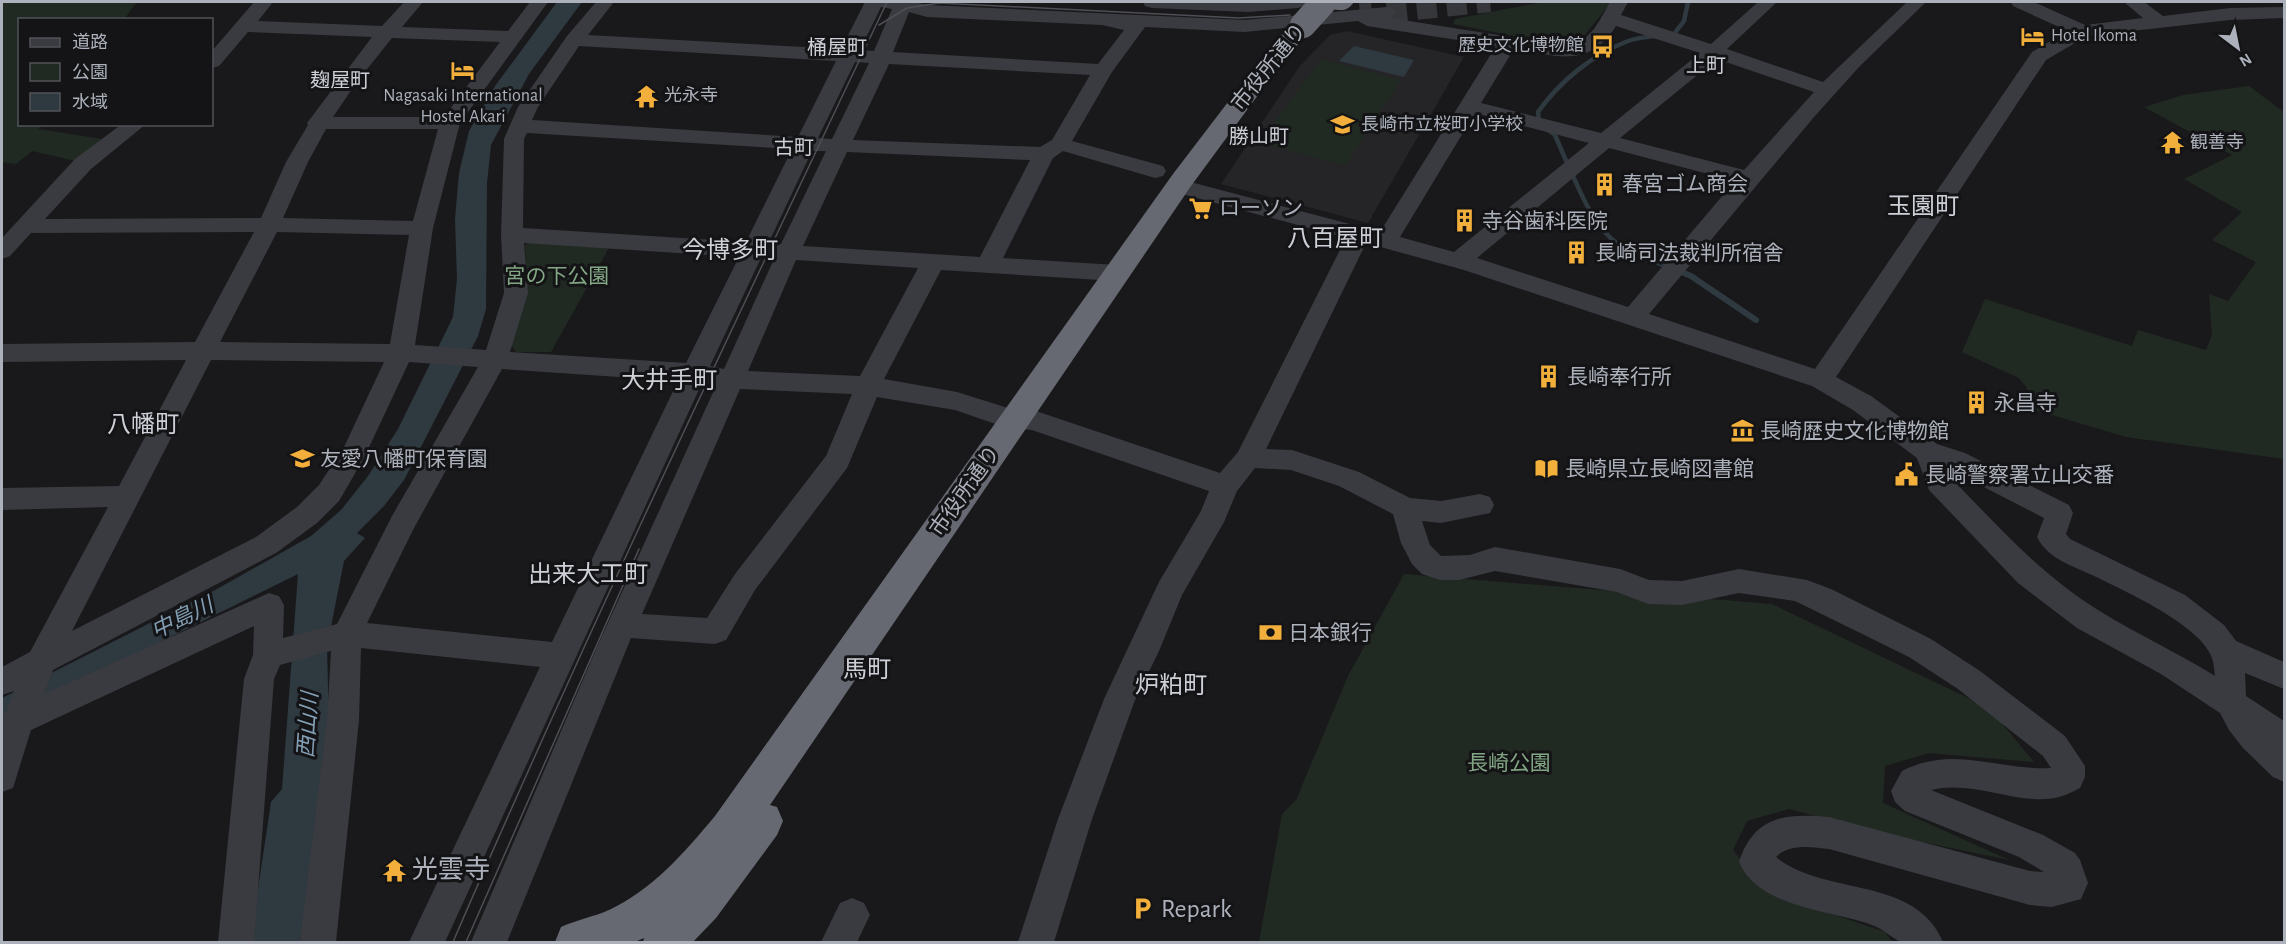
<svg xmlns="http://www.w3.org/2000/svg" width="2286" height="944" viewBox="0 0 2286 944" font-family="'Alegreya Sans','Noto Sans JP',sans-serif">
	<rect width="100%" height="100%" fill="#19191b"/>
	<path fill="#252528" d="M1347,31l117,26 -96,166 -147,-39 78,-117 31,-32z"/>
	<path fill="#212a22" d="M2,2h135l-13,17 -104,1v104l22,1 -4,4 71,11 -29,22 -48,-11 -16,13 -14,-2z
		M1543,2h68l-30,38 -20,5 -108,-21 2,-5z
		M1321,59l80,21 -56,86 -85,-24z
		M2249,86l35,26v347l-158,-22 -101,-30 2,-19 -8,-10 -57,-26 23,-53 147,47 6,-16 68,20 6,-15 -3,-41 19,7 28,-39 -44,-22 30,-28 -58,-33 48,-24 -88,-48 39,-12z
		M530,242l79,6 -58,104h-35l-6,-8 17,-53 -2,-46z
		M1404,574l368,30 217,104 45,54 -105,-9 -44,13 -2,37 126,57 -106,-22 -114,-29 -42,12 -14,29 32,41 120,41 7,10h-633l23,-128 14,-14 52,-124z"/>
	<path fill="#2f3940" d="M557,2h25l-53,72 -38,71 -4,38 -1,126 -8,27 -74,144 -20,26 -27,27 8,5 -21,23 -17,86 3,122 -30,173h-50l21,-140 11,-13 16,-215 -296,146v-22l215,-109 94,-53 30,-26 27,-34 30,-47 55,-112 4,-38 -2,-60 4,-46 10,-42 26,-45z
		M1354,46l60,14 -10,17 -65,-16z"/>
	<g fill="none" stroke-linecap="round" stroke-linejoin="round">
		<path stroke="#2f3940" stroke-width="4.5" d="M1539,121l-1,-9c22,-31 54,-57 90,-71 14,-5 32,-5 46,-7l10,-13 4,-19
			M1548,130l7,5 12,28
			M1572,174c14,30 24,58 55,76"/>
		<path stroke="#2f3940" stroke-width="6" d="M1624,248l67,28 65,44"/>
		<path stroke="#36373b" stroke-width="20" stroke-dasharray="20 10" stroke-linecap="butt" d="M1359,3l12,-1
			M1387,13l103,-11"/>
		<path fill="#3a3b40" fill-rule="evenodd" d="M254,2h19l-15,19 124,5 22,-24h19l-21,25 106,4 22,-29h18l-88,121 -27,105 -18,117 71,5 18,-57 -3,-58 3,-96 14,-32 49,-71 29,-34h18l-26,33 253,14 24,-47h49l14,3 316,15 143,-13 7,2 2,4 -6,5 177,28c24,-4 32,-25 43,-44h18l-7,13 90,29 47,-42h19l-50,47 96,33 84,-80h19l-67,65 -45,50 -165,197 166,55 217,-317 36,-21 -55,-25 -2,-4h23l51,23 58,-7 -19,-16h20l19,14 67,-8 54,-1v11l-54,2 -143,16 -41,24 -210,317 35,19 66,48 28,9 104,52 4,8 -7,21 4,5 115,56 39,30 12,16 48,21v27l-39,-16 1,23 38,25v61l-11,-5 -30,-29 -14,-18 -9,-17 -59,-39 -84,-46 -59,-45 -89,-93 -12,-32 -64,-48 -41,-24 -348,-116 -98,-27 -100,206 26,1 67,22 51,26 31,3 39,-7 10,3 4,8 -4,8 -49,10 -19,-2 8,24 11,11 29,-1 25,-8 125,22 29,11 33,1 57,-12 68,11 24,9 100,50 49,32 85,65 20,30v11l-5,11c-6,3 -14,7 -21,9 -39,10 -85,-18 -128,-7l112,45 32,18 5,7 8,23 -7,16 -29,8 -22,-2 -201,-56c-17,-2 -40,-6 -53,8 48,40 139,18 167,85 -7,1 -36,2 -42,0 -11,-5 -18,-14 -32,-18 -41,-14 -111,-17 -130,-62 15,-46 46,-49 90,-45l201,54 14,1 -25,-15 -114,-46 -10,-9 -4,-11 11,-20c53,-27 95,0 149,-3l-8,-12 -85,-67 -49,-32 -114,-56 -56,-8 -57,12 -34,-1 -31,-12 -122,-21 -36,9h-19l-18,-6 -10,-10 -11,-21 -8,-29 -54,-28 -48,-16 -36,-2 -18,23 -13,31 -42,73 -23,56 -24,49 -43,119 -38,123h-36l40,-123 46,-120 55,-117 42,-71 8,-20 -177,-61 -25,-2 -52,-18 -78,-13 -30,71 -92,122 -29,50 -11,4 -84,-6 -124,304h-36l126,-295 119,-261 -14,-3 -257,559h-36l131,-275 -179,-19 -2,72 -23,222h-36l27,-222 4,-69 -51,14 -6,14 -20,263h-36l26,-263 9,-24 1,-29 -223,104 -18,58 -11,4v-78l4,-2 8,-21 -12,4v-28l28,-15 78,-145 -106,3v-22l117,-2 67,-126 -184,2v-18l193,-2 59,-110 -223,1 -21,23 -8,3v-21l73,-79 47,-35h24l-55,45 -46,50 216,-1 25,-56 22,-37 -1,-2 65,-86 -124,-5 -29,34 -7,2v-17zM881,7l11,2 -18,42 -14,-1zM909,12l18,5 175,8 22,5 -26,34 -205,-12zM1358,21l9,5 129,20 -116,186 -201,-53 -8,2 -3,5 3,5 175,47 -108,214 -18,21 -187,-63 -25,-2 -51,-16 -73,-13 57,-109 176,11 8,-3 4,-5 -4,-5 -8,-3 -114,-7 50,-100 10,-7 92,27 8,-2 3,-5 -3,-5 -91,-25 40,-69 33,-45 99,5zM1616,26l84,27 -99,80 -120,-30 33,-54c42,7 75,20 102,-23zM392,38l108,4 -56,75h-111l23,-34zM579,46l257,15 -38,76 -266,-17 6,-13zM1717,59l97,33 -70,78 -124,-32zM855,62l14,1 -37,76 -14,-1zM889,64l201,11 -38,65 -12,7 -187,-7zM1475,113l114,30 -135,109 -54,-15zM326,129h112l-25,92 -130,-3 25,-56zM527,133l265,16 -46,93 -223,-14 1,-89zM1609,148l126,33 -107,126 -151,-49zM812,151h14l-45,93h-13zM847,152l183,8 -50,97 -177,-11zM277,232l132,3 -19,109 -170,-2zM524,243l215,14 -53,106 -176,-11 18,-59zM761,258l13,1 -50,110 -14,-3zM796,260l122,8 -58,108 -112,-5zM211,360l173,2 -40,85 -25,38 -22,22 -41,30 -184,94zM409,362l69,5 -86,149 -55,108 -54,14 1,-33 -5,-9 -10,-3 -225,101 9,-24 223,-117 41,-30 22,-22 25,-43zM502,369l176,12 -126,261 -185,-19 47,-95zM740,389l112,5 -26,62 -91,118 -28,44 -65,-4zM1947,468l97,50 -7,19c11,22 34,28 55,38 31,15 109,50 120,83 2,5 2,12 3,18 -38,-24 -79,-42 -117,-66 -57,-35 -101,-85 -147,-132z
			M1143,2h164l-2,4 -7,2 -49,4 -97,-4 -7,-2z
			M852,898l12,5 6,12 -13,27h-36l19,-39z"/>
		<path fill="#666971" fill-rule="evenodd" d="M1330,2h24c-6,9 -12,9 -22,7l-3,-5z
			M1303,18l8,2 4,5 -32,36 -92,125 -421,619 7,2 6,14 -6,14 -61,83 -23,24h-50l1,-4 -9,4h-80l6,-15c15,-7 32,-10 48,-17 43,-20 75,-57 106,-94l458,-642 94,-123 28,-31z"/>
		<path stroke="#4d4f55" stroke-width="1.5" d="M879,25l28,-17 32,-5 300,15 51,-3
			M453,942c137,-317 286,-628 434,-940
			M466,942l173,-393"/>
		<path stroke="#666971" stroke-width="26" d="M1303,25l20,-22"/>
	</g>
	<defs>
		<symbol id="hotel-bare" viewBox="-9 -9 18 18"><path d="M-6-4.5h1.5V1H6V5H4.5V3h-9V5H-6ZM-4 0a1.8 1.8 0 1 1 3.6 0ZM.5 0V-2.5h3Q6-2.5 6 0Z" fill="#f2af3b" stroke="#141416" stroke-width="2.5" paint-order="stroke"/></symbol>
		<symbol id="bus-bare" viewBox="-9 -9 18 18"><path d="M-5-6H5V4H4V6H2V4H-2V6H-4V4H-5ZM-3.5-4V0h7V-4ZM-3.5 1.2v1.5H-2V1.2ZM2 1.2v1.5H3.5V1.2Z" fill="#f2af3b" stroke="#141416" stroke-width="2.5" paint-order="stroke"/></symbol>
		<symbol id="temple-bare" viewBox="-9 -9 18 18"><path d="M0-6L5-2H3V0L6.5 2.5H4V6H1.5V3h-3V6H-4V2.5H-6.5L-3 0V-2H-5Z" fill="#f2af3b" stroke="#141416" stroke-width="2.5" paint-order="stroke"/></symbol>
		<symbol id="school-bare" viewBox="-9 -9 18 18"><path d="M0-5L7-2L0 1L-7-2ZM-4 1L0 2.5L4 1V4Q0 6-4 4Z" fill="#f2af3b" stroke="#141416" stroke-width="2.5" paint-order="stroke"/></symbol>
		<symbol id="building-bare" viewBox="-9 -9 18 18"><path d="M-4-6H4V6H1V3H-1V6H-4ZM-2.5-4.3h1.7v1.8h-1.7ZM.8-4.3h1.7v1.8H.8ZM-2.5-1h1.7V.8h-1.7ZM.8-1h1.7V.8H.8Z" fill="#f2af3b" stroke="#141416" stroke-width="2.5" paint-order="stroke"/></symbol>
		<symbol id="supermarket-bare" viewBox="-9 -9 18 18"><path d="M-6-5.5h2.5l.6 2H6L4.5 2H-2.5L-4.4-4H-6ZM-1.5 3.2a1.3 1.3 0 1 0 .1 0ZM3 3.2a1.3 1.3 0 1 0 .1 0Z" fill="#f2af3b" stroke="#141416" stroke-width="2.5" paint-order="stroke"/></symbol>
		<symbol id="museum-bare" viewBox="-9 -9 18 18"><path d="M0-6L6-3V-2H-6V-3ZM-5-1h2V3h-2ZM-1-1h2V3h-2ZM3-1h2V3H3ZM-6 4H6V6H-6Z" fill="#f2af3b" stroke="#141416" stroke-width="2.5" paint-order="stroke"/></symbol>
		<symbol id="library-bare" viewBox="-9 -9 18 18"><path d="M-6-4Q-3-5.5-.7-3.5V5Q-3 3-6 4ZM6-4Q3-5.5 .7-3.5V5Q3 3 6 4Z" fill="#f2af3b" stroke="#141416" stroke-width="2.5" paint-order="stroke"/></symbol>
		<symbol id="civic-bare" viewBox="-9 -9 18 18"><path d="M-.6-6.5H3V-4.5H.6V-3L4-1V1h2V6H-6V1h2V-1L-.6-3ZM-1.2 2.5V6h2.4V2.5Z" fill="#f2af3b" stroke="#141416" stroke-width="2.5" paint-order="stroke"/></symbol>
		<symbol id="bank-bare" viewBox="-9 -9 18 18"><path d="M-6-4H6V4H-6ZM0-2.3a2.3 2.3 0 1 0 0 4.6a2.3 2.3 0 1 0 0-4.6Z" fill="#f2af3b" stroke="#141416" stroke-width="2.5" paint-order="stroke"/></symbol>
		<symbol id="parking-bare" viewBox="-9 -9 18 18"><path d="M-3.5-5.5H1a3.5 3.5 0 0 1 0 7H-1V5.5H-3.5ZM-1-3.4V-.6H.8a1.4 1.4 0 0 0 0-2.8Z" fill="#f2af3b" stroke="#141416" stroke-width="2.5" paint-order="stroke"/></symbol>
	</defs>
	<g fill-rule="evenodd">
		<use href="#hotel-bare" x="2016" y="20" width="33" height="33"/>
		<use href="#bus-bare" x="1586" y="30" width="33" height="33"/>
		<use href="#hotel-bare" x="446" y="54" width="33" height="33"/>
		<use href="#temple-bare" x="630" y="80" width="33" height="33"/>
		<use href="#school-bare" x="1326" y="108" width="33" height="33"/>
		<use href="#temple-bare" x="2156" y="126" width="33" height="33"/>
		<use href="#building-bare" x="1588" y="168" width="33" height="33"/>
		<use href="#supermarket-bare" x="1184" y="192" width="33" height="33"/>
		<use href="#building-bare" x="1448" y="204" width="33" height="33"/>
		<use href="#building-bare" x="1560" y="236" width="33" height="33"/>
		<use href="#building-bare" x="1532" y="360" width="33" height="33"/>
		<use href="#building-bare" x="1960" y="386" width="33" height="33"/>
		<use href="#museum-bare" x="1726" y="414" width="33" height="33"/>
		<use href="#school-bare" x="286" y="442" width="33" height="33"/>
		<use href="#library-bare" x="1530" y="452" width="33" height="33"/>
		<use href="#civic-bare" x="1890" y="458" width="33" height="33"/>
		<use href="#bank-bare" x="1254" y="616" width="33" height="33"/>
		<use href="#temple-bare" x="378" y="854" width="33" height="33"/>
		<use href="#parking-bare" x="1126" y="892" width="33" height="33"/>
	</g>
	<g text-anchor="middle" dominant-baseline="central" stroke-width="6" stroke-linejoin="round" paint-order="stroke">
		<g font-size="18" fill="#acb1bb" stroke="#141416" text-anchor="start">
			<text x="2051" y="36">Hotel Ikoma</text>
			<text x="1584" y="46" text-anchor="end">歴史文化博物館</text>
			<text x="463" y="96" text-anchor="middle">Nagasaki International<tspan x="463" dy="21">Hostel Akari</tspan></text>
			<text x="664" y="96">光永寺</text>
			<text x="1361" y="125">長崎市立桜町小学校</text>
			<text x="2190" y="143">観善寺</text>
		</g>
		<g font-size="20" fill="#cdd0d7" stroke="#141416">
			<text x="837" y="48">桶屋町</text>
			<text x="1706" y="66">上町</text>
			<text x="340" y="81">麹屋町</text>
			<text x="1259" y="137">勝山町</text>
			<text x="794" y="148">古町</text>
		</g>
		<g font-size="21" fill="#acb1bb" stroke="#141416">
			<text transform="translate(1269 67) rotate(-51)">市役所通り</text>
			<text transform="translate(965 491) rotate(-55)">市役所通り</text>
		</g>
		<g font-size="21" fill="#acb1bb" stroke="#141416" text-anchor="start">
			<text x="1622" y="184">春宮ゴム商会</text>
			<text x="1219" y="208">ローソン</text>
			<text x="1482" y="221">寺谷歯科医院</text>
			<text x="1595" y="253">長崎司法裁判所宿舎</text>
			<text x="1567" y="377">長崎奉行所</text>
			<text x="1994" y="403">永昌寺</text>
			<text x="1760" y="431">長崎歴史文化博物館</text>
			<text x="320" y="459">友愛八幡町保育園</text>
			<text x="1565" y="469">長崎県立長崎図書館</text>
			<text x="1925" y="475">長崎警察署立山交番</text>
			<text x="1288" y="633">日本銀行</text>
		</g>
		<g font-size="21" fill="#83a684" stroke="#141416">
			<text x="557" y="276">宮の下公園</text>
			<text x="1509" y="763">長崎公園</text>
		</g>
		<g font-size="22" font-style="italic" fill="#839fb5" stroke="#141416">
			<text transform="translate(182 618) rotate(-26)">中島川</text>
			<text transform="translate(308 725) rotate(-86)">西山川</text>
		</g>
		<g font-size="24" fill="#cdd0d7" stroke="#141416">
			<text x="1923" y="207">玉園町</text>
			<text x="1335" y="239">八百屋町</text>
			<text x="730" y="251">今博多町</text>
			<text x="669" y="381">大井手町</text>
			<text x="143" y="425">八幡町</text>
			<text x="588" y="575">出来大工町</text>
			<text x="867" y="670">馬町</text>
			<text x="1171" y="686">炉粕町</text>
		</g>
		<g font-size="26" fill="#acb1bb" stroke="#141416" text-anchor="start">
			<text x="412" y="870">光雲寺</text>
			<text x="1161" y="909">Repark</text>
		</g>
	</g>
	<rect width="2286" height="944" fill="none" stroke="#acb1bb" stroke-width="6"/>
	<rect x="18" y="18" width="195" height="108" fill="#141416" stroke="#515358" stroke-width="1.5"/>
	<rect x="30" y="38" width="30" height="9" fill="#3a3b40" stroke="#515358" stroke-width="1.5"/>
	<text x="72" y="48" font-size="18" fill="#acb1bb">道路</text>
	<rect x="30" y="63" width="30" height="18" fill="#212a22" stroke="#515358" stroke-width="1.5"/>
	<text x="72" y="78" font-size="18" fill="#acb1bb">公園</text>
	<rect x="30" y="93" width="30" height="18" fill="#2f3940" stroke="#515358" stroke-width="1.5"/>
	<text x="72" y="108" font-size="18" fill="#acb1bb">水域</text>
	<g transform="translate(2238 48) rotate(148)" stroke="#141416" stroke-width="4.5" paint-order="stroke">
	<path d="M0-4.5L10 22L0 15L-10 22Z" fill="#acb1bb"/>
	<text y="-9" font-size="16" font-weight="bold" text-anchor="middle" fill="#acb1bb">N</text>
	</g>
</svg>
